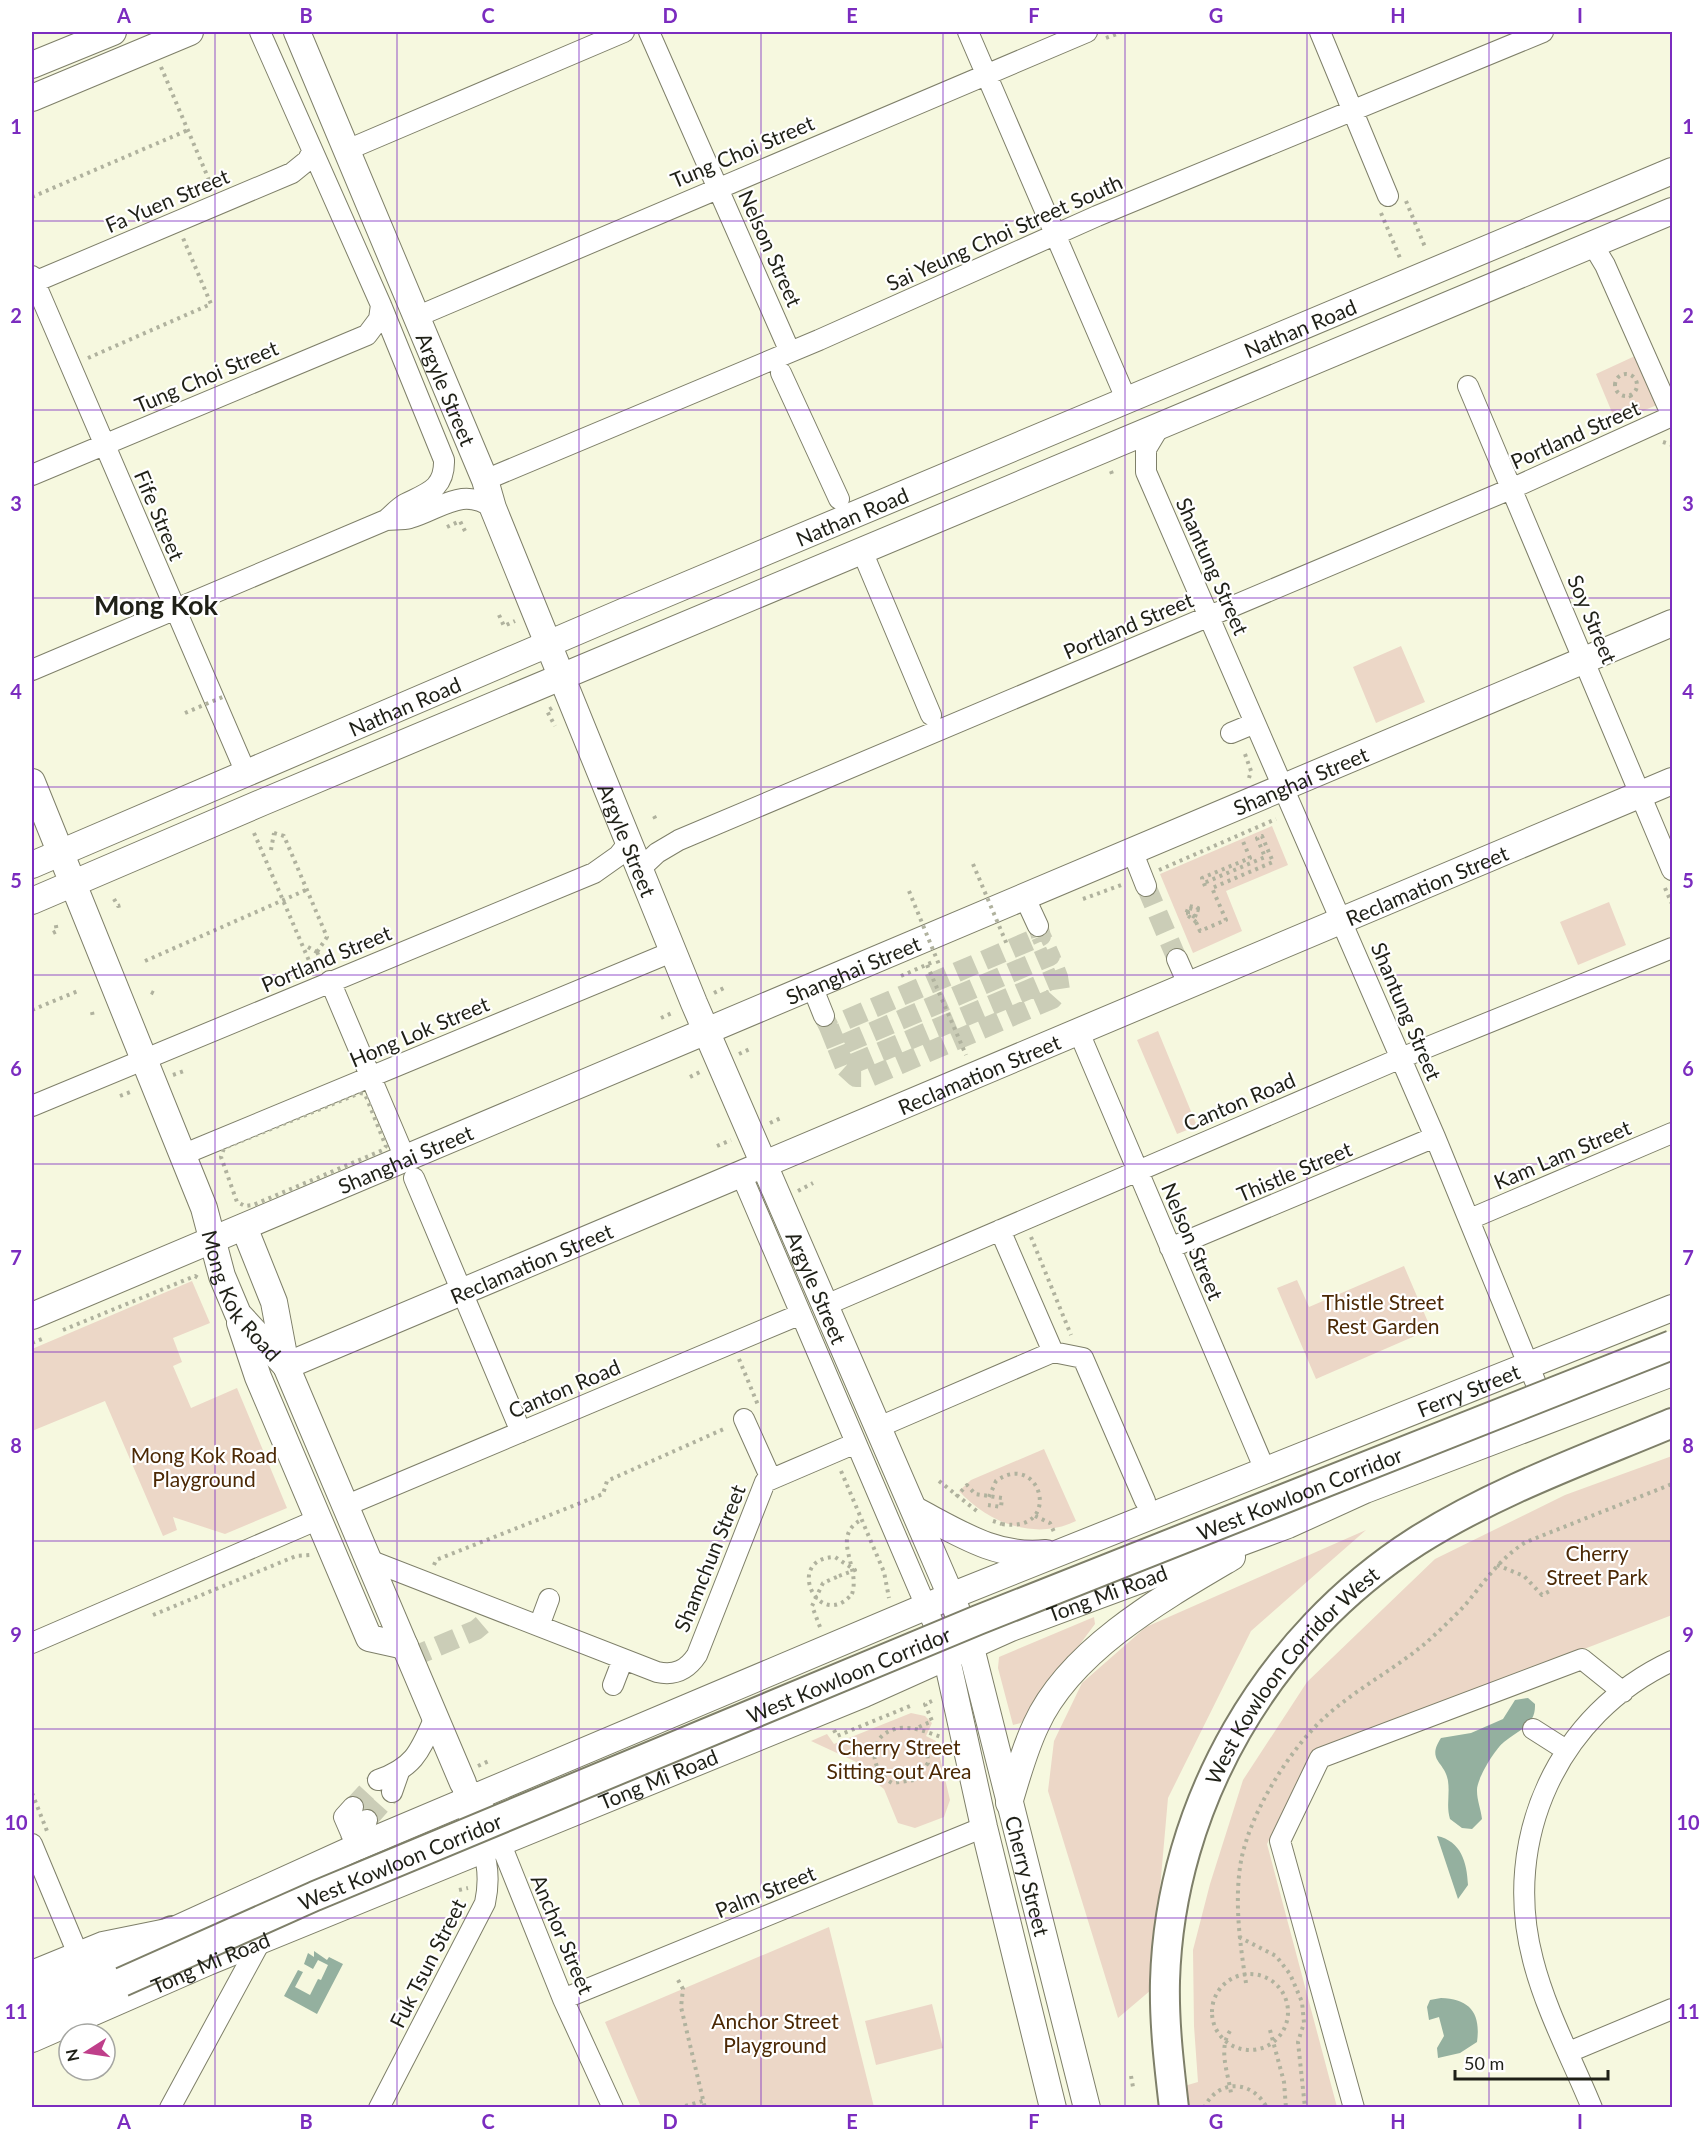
<svg xmlns="http://www.w3.org/2000/svg" width="1704" height="2139" viewBox="0 0 1704 2139" font-family="Lato,sans-serif">
	<rect width="100%" height="100%" fill="#f6f8df"/>
	<path fill="#ecd7c7" d="M1635,356l22,49 -41,17 -20,-48z
		M1401,646l24,56 -49,21 -23,-56z
		M1272,826l16,39 -62,26 16,40 -49,22 -33,-79z
		M1609,902l17,43 -48,20 -18,-43z
		M1158,1031l39,95 -20,8 -40,-94z
		M1404,1266l27,63 -115,50 -39,-91 20,-8 12,27z
		M192,1281l18,42 -37,15 9,24 -9,4 18,42 46,-20 50,120 -62,26 -52,-17 4,13 -14,6 -58,-135 -73,30v-82z
		M1044,1449l32,72c-41,20 -88,2 -117,-30l12,-11z
		M1672,1456v159l-362,140 -43,89 70,263h-177l-3,-13 41,-12 -4,-56 -1,-76 17,-66 33,-104 64,-98 128,-123 130,-64z
		M1366,1530l-115,101 -83,167 -17,192 -33,28 -70,-227 6,-50 28,-58 64,-56z
		M1094,1617l1,7 -74,99 -8,2 -15,-57 1,-11z
		M911,1713l14,3 7,7 -6,13 10,5 14,59 -6,17 -29,11 -17,-5 -14,-34 -12,-9 -7,-14 -54,-25 16,-7 7,10z
		M829,1927l45,180h-233l-36,-85z
		M932,2004l11,44 -67,17 -11,-44z"/>
	<path fill="#94b09f" d="M1528,1698l7,6c1,22 -17,26 -31,38 -9,7 -28,38 -27,49 0,9 4,19 5,28l-10,10 -10,-1 -12,-9c-4,-14 0,-24 -2,-38 -3,-20 -22,-20 -7,-43l30,-5 32,-14 12,-19z
		M1437,1836c24,5 30,26 31,49l-10,14z
		M314,1951l13,9 2,-3 14,7 -26,50 -33,-18 14,-26 5,2 -8,15 15,8 8,-16 3,1 7,-15 -10,-5 -5,9 -9,-5 4,-11 6,4z
		M1441,1998c29,1 40,15 36,44l-17,11 -22,5 -1,-10 7,-12 -5,-19 -10,3 -2,-13 3,-7z"/>
	<g fill="none" stroke-linecap="round" stroke-linejoin="round">
		<path stroke="#cbcdb7" stroke-width="20" stroke-dasharray="20 10" stroke-linecap="butt" d="M1146,886l31,73
			M824,1017l5,10 212,-91 -3,-10
			M829,1027l8,20 213,-91 -9,-20
			M837,1047l8,20 213,-90 -8,-21
			M845,1067l11,10h14l182,-78 8,-9 -2,-13
			M410,1658l66,-28 7,-6 9,-16
			M353,1807l25,-27
			M367,1820l25,-28"/>
		<defs>
			<path id="minor" d="M260,32l121,273 63,155c1,29 -17,33 -39,44 -7,4 -13,11 -19,16
				M649,32l141,320
				M968,32l159,369
				M1320,32l68,164
				M347,150l277,-118
				M1593,245l12,20 67,151
				M32,276l214,497
				M32,283l260,-110 16,-13 4,-9
				M416,317l671,-285
				M781,373l58,126
				M1468,386l204,484
				M1158,429l-12,20v23l289,665 111,271
				M32,475l335,-140 12,-16 2,-14
				M485,480l334,-140 278,-124 446,-184
				M862,551l69,164
				M32,670l354,-150c8,-1 16,0 24,-2 31,-9 52,-32 83,-10
				M1231,733l24,-10
				M1133,853l13,33
				M640,869l17,-16 22,-13 834,-352 159,-72
				M1025,898l13,28
				M1177,959l11,25
				M330,981l75,177
				M812,986l12,30
				M1078,1030l187,440
				M32,1106l562,-233 24,-17 12,-15
				M182,1155l492,-204
				M741,1174l202,472
				M414,1178l107,254
				M1470,1219l202,-86
				M1000,1230l53,122
				M1170,1248l265,-111
				M826,1305l575,-247 271,-110
				M1053,1352l30,6 62,143
				M744,1419l27,60
				M879,1427l174,-75
				M345,1506l456,-192
				M369,1560l288,112c18,4 30,-2 40,-17l68,-173 91,-39
				M539,1626l10,-27
				M32,1643l287,-124
				M613,1685l10,-26
				M1533,1729l33,21
				M378,1780c37,-13 42,-29 57,-63
				M467,1787l11,9 22,46 63,157 50,109
				M392,1792l7,-20
				M353,1807l-9,10 13,30
				M351,1834l16,-14
				M32,1844l46,110
				M563,1999l421,-172
				M1569,2052l103,-43
				M170,2108l89,-164
				M379,2108l106,-205c4,-19 4,-37 -3,-55 -7,-20 -19,-37 -19,-58
				M1354,2108l-74,-267 40,-83 262,-99 41,33
				M1592,2108c-20,-49 -46,-97 -59,-148 -32,-121 25,-246 139,-299"/>
			<g id="major">
				<path id="s1" d="M297,32l188,448 8,28 201,495 257,593 19,48 117,464"/>
				<path d="M32,65l81,-33"/>
				<path d="M32,98l158,-66"/>
				<path id="s2" d="M32,782l172,426 18,68 16,38 48,52 177,417"/>
				<path id="s3" d="M32,865l593,-254 1047,-440"/>
				<path d="M32,901l231,-99 1409,-591"/>
				<path d="M244,1227l30,75 12,64"/>
				<path id="s4" d="M32,1316l1640,-693"/>
				<path d="M240,1323l18,54 111,261 36,8"/>
				<path id="s5" d="M286,1366l1386,-585"/>
				<path d="M915,1510c42,22 82,49 131,43"/>
				<path d="M946,1655l38,172 69,281"/>
				<path d="M1009,1803c8,-26 15,-53 27,-78 34,-75 128,-128 196,-168"/>
				<path id="s6" d="M32,1974l71,-29 69,-14 185,-84 594,-251 721,-288"/>
				<path id="s7" d="M32,2039l176,-77 656,-268 147,-66 277,-103 77,-35 307,-117"/>
			</g>
			<g id="highway">
				<path d="M32,1997l79,-34 61,-32"/>
				<path d="M32,2023l90,-41"/>
				<path id="s8" d="M1174,2108c-5,-43 -10,-85 -9,-127 5,-177 103,-345 252,-440 79,-50 169,-82 255,-118"/>
			</g>
		</defs>
		<use href="#minor" stroke="#7e7f69" stroke-width="22"/>
		<use href="#major" stroke="#7e7f69" stroke-width="28"/>
		<use href="#highway" stroke="#7e7f69" stroke-width="32"/>
		<path stroke="#b0b29e" stroke-width="4" stroke-dasharray="3 4.5" stroke-linecap="butt" d="M1106,38l16,-6
			M161,67l51,120
			M32,197l156,-67
			M1406,201l19,46
			M1381,213l19,45
			M88,358l123,-54 -28,-66
			M1615 385a11 11 0 1 1 22 0a11 11 0 1 1-22 0Z
			M1630,395l8,17
			M1663,442l9,3
			M1111,471l2,6
			M447,527l13,-6 6,12
			M499,615l5,11 11,-5
			M552,708l-5,3 8,15
			M1245,754l6,17 -2,7
			M654,816l3,6
			M254,833l59,137
			M274,833l10,3 43,101 -10,15
			M271,850l3,-17
			M1159,870l117,-51
			M1205,886l-3,-8 48,-20 -8,-19
			M1665,888l7,16
			M114,899l4,7 4,-1
			M1083,899l41,-15
			M1195,917l-7,-3v-6l15,3
			M1196,922l4,9 26,-11 -14,-32 61,-26 -11,-26 -5,2 8,19 -61,26
			M53,933l4,-2 -2,-10
			M308,947l9,5
			M317,952l6,13
			M145,961l161,-71
			M927,965l39,90
			M901,976l34,-15
			M151,992l4,2
			M714,993l12,-6
			M32,1010l46,-19
			M92,1012l1,5
			M661,1018l13,-6
			M739,1054l13,-6
			M173,1075l14,-5
			M690,1077l10,-5
			M360,1093l5,1 18,45 3,7 -3,4 -130,55 -8,1 -8,-4 -16,-45 3,-9z
			M120,1096l13,-5
			M770,1123l13,-6
			M717,1146l14,-6
			M798,1191l15,-8
			M1031,1237l40,98
			M63,1330l132,-54 5,3
			M32,1343l10,-4
			M739,1359l19,46
			M841,1471l43,101 5,26
			M939,1481l39,31
			M956,1497l11,-12 8,9 27,4 -1,9 -13,-2
			M1035,1516l15,7 4,9
			M993,1521l9,3
			M434,1565l2,-5 167,-66 4,-13 119,-53
			M1497,1565l27,11 18,19 8,-4
			M852,1594c9,-27 -22,-57 9,-74
			M153,1615l143,-59 15,-1
			M820,1627l-8,-21 11,-23 16,-7
			M919,1727l13,-6 -7,-17 7,-3
			M834,1730l3,6 73,-30
			M927,1748l1,15 -13,17 -23,3c-22,-12 -26,-46 3,-54 15,-4 32,3 46,8
			M478,1766l13,-6
			M32,1793l15,38
			M459,1890l9,-2
			M1239,1937l37,19 14,18 12,28 2,21 -6,19 7,66
			M1212 2012a38 38 0 1 1 76 0a38 38 0 1 1-76 0Z
			M678,1980l5,9 -2,18 24,101
			M1246,1983c-6,-39 -12,-82 -5,-122 9,-48 48,-111 84,-144 31,-28 70,-48 102,-75 13,-12 27,-25 39,-38 19,-23 34,-46 60,-62l146,-58
			M1270,2030l14,52 2,26
			M1230,2031c-12,18 -2,42 1,62
			M1131,2076l2,11
			M678,2108l25,-7
			M1204,2108c14,-30 49,-28 63,0"/>
		<use href="#minor" stroke="#fff" stroke-width="20"/>
		<use href="#major" stroke="#fff" stroke-width="26"/>
		<use href="#highway" stroke="#fff" stroke-width="28"/>
		<defs>
			<g id="highway-bridge">
				<path id="s9" d="M122,1982l193,-86 663,-276 694,-275"/>
			</g>
		</defs>
		<use href="#highway-bridge" stroke="#7e7f69" stroke-width="32" stroke-linecap="butt"/>
		<path stroke="#b0b29e" stroke-width="4" stroke-dasharray="3 4.5" stroke-linecap="butt" d="M185,713l40,-17
			M973,864l35,83
			M909,891l31,76
			M1195,917l3,-9 -9,-2 -3,8 10,8
			M989,1497l7,-16c45,-32 68,53 6,43
			M839,1576l16,-6 -20,-13c-52,1 -16,76 17,37"/>
		<use href="#highway-bridge" stroke="#fff" stroke-width="28"/>
	</g>
	<path fill="none" stroke="#7b2cbf" stroke-width="1.5" stroke-opacity="0.55" d="M215,32v2076M397,32v2076M579,32v2076M761,32v2076M943,32v2076M1125,32v2076M1307,32v2076M1489,32v2076M32,221h1640M32,410h1640M32,598h1640M32,787h1640M32,975h1640M32,1164h1640M32,1352h1640M32,1541h1640M32,1729h1640M32,1918h1640"/>
	<g text-anchor="middle" dominant-baseline="central" stroke-width="4.5" stroke-linejoin="round" paint-order="stroke">
		<g font-size="21" fill="#1f2017" stroke="#fff">
			<text transform="translate(742 151) rotate(-23)">Tung Choi Street</text>
			<text transform="translate(167 200) rotate(-23)">Fa Yuen Street</text>
			<text transform="translate(1004 232) rotate(-24)">Sai Yeung Choi Street South</text>
			<text transform="translate(771 248) rotate(66)">Nelson Street</text>
			<text stroke="none"><textPath href="#s3" startOffset="1377">Nathan Road</textPath></text>
			<text transform="translate(206 376) rotate(-23)">Tung Choi Street</text>
			<text stroke="none"><textPath href="#s1" startOffset="387">Argyle Street</textPath></text>
			<text transform="translate(1575 434) rotate(-24)">Portland Street</text>
			<text transform="translate(160 515) rotate(67)">Fife Street</text>
			<text stroke="none"><textPath href="#s3" startOffset="891">Nathan Road</textPath></text>
			<text transform="translate(1213 566) rotate(66)">Shantung Street</text>
			<text transform="translate(1593 619) rotate(67)">Soy Street</text>
			<text transform="translate(1128 625) rotate(-23)">Portland Street</text>
			<text stroke="none"><textPath href="#s3" startOffset="405">Nathan Road</textPath></text>
			<text stroke="none"><textPath href="#s4" startOffset="1377">Shanghai Street</textPath></text>
			<text stroke="none"><textPath href="#s1" startOffset="873">Argyle Street</textPath></text>
			<text stroke="none"><textPath href="#s5" startOffset="1238">Reclamation Street</textPath></text>
			<text transform="translate(326 958) rotate(-23)">Portland Street</text>
			<text stroke="none"><textPath href="#s4" startOffset="891">Shanghai Street</textPath></text>
			<text transform="translate(1407 1011) rotate(67)">Shantung Street</text>
			<text transform="translate(419 1031) rotate(-23)">Hong Lok Street</text>
			<text stroke="none"><textPath href="#s5" startOffset="752">Reclamation Street</textPath></text>
			<text transform="translate(1239 1101) rotate(-23)">Canton Road</text>
			<text transform="translate(1562 1154) rotate(-23)">Kam Lam Street</text>
			<text stroke="none"><textPath href="#s4" startOffset="405">Shanghai Street</textPath></text>
			<text transform="translate(1294 1171) rotate(-23)">Thistle Street</text>
			<text transform="translate(1193 1241) rotate(67)">Nelson Street</text>
			<text stroke="none"><textPath href="#s5" startOffset="266">Reclamation Street</textPath></text>
			<text stroke="none"><textPath href="#s1" startOffset="1359">Argyle Street</textPath></text>
			<text stroke="none"><textPath href="#s2" startOffset="556">Mong Kok Road</textPath></text>
			<text transform="translate(564 1388) rotate(-23)">Canton Road</text>
			<text stroke="none"><textPath href="#s6" startOffset="1552">Ferry Street</textPath></text>
			<text stroke="none"><textPath href="#s9" startOffset="1275">West Kowloon Corridor</textPath></text>
			<text transform="translate(709 1558) rotate(-68)">Shamchun Street</text>
			<text stroke="none"><textPath href="#s7" startOffset="1164">Tong Mi Road</textPath></text>
			<text stroke="none"><textPath href="#s9" startOffset="789">West Kowloon Corridor</textPath></text>
			<text stroke="none"><textPath href="#s8" startOffset="468">West Kowloon Corridor West</textPath></text>
			<text stroke="none"><textPath href="#s7" startOffset="678">Tong Mi Road</textPath></text>
			<text stroke="none"><textPath href="#s9" startOffset="303">West Kowloon Corridor</textPath></text>
			<text stroke="none"><textPath href="#s1" startOffset="1986">Cherry Street</textPath></text>
			<text transform="translate(765 1891) rotate(-22)">Palm Street</text>
			<text transform="translate(563 1934) rotate(67)">Anchor Street</text>
			<text transform="translate(427 1963) rotate(-63)">Fuk Tsun Street</text>
			<text stroke="none"><textPath href="#s7" startOffset="194">Tong Mi Road</textPath></text>
		</g>
		<g font-size="21" fill="#4c2905" stroke="#fff">
			<text x="1383" y="1301">Thistle Street<tspan x="1383" dy="24">Rest Garden</tspan></text>
			<text x="204" y="1454">Mong Kok Road<tspan x="204" dy="24">Playground</tspan></text>
			<text x="1597" y="1552">Cherry<tspan x="1597" dy="24">Street Park</tspan></text>
			<text x="899" y="1746">Cherry Street<tspan x="899" dy="24">Sitting-out Area</tspan></text>
			<text x="775" y="2020">Anchor Street<tspan x="775" dy="24">Playground</tspan></text>
		</g>
		<g font-size="27" font-weight="bold" fill="#1f2017" stroke="#fff">
			<text x="156" y="604">Mong Kok</text>
		</g>
	</g>
	<rect width="1704" height="2139" fill="none" stroke="#ffffff" stroke-width="66"/>
	<g transform="translate(87 2052) rotate(258)"><circle r="28" fill="#ffffff" stroke="#a5a6a2" stroke-width="1.5"/>
	<path d="M0-4.5L10 22L0 15L-10 22Z" fill="#bf3f8a"/>
	<text y="-9" font-size="16" font-weight="bold" text-anchor="middle" fill="#1f2017">N</text>
	</g>
	<path d="M1455 2070v9h153v-9" fill="none" stroke="#1f2017" stroke-width="3"/>
	<text x="1464" y="2070" font-size="18" fill="#1f2017" stroke="#ffffff" stroke-width="4.5" paint-order="stroke">50 m</text>
	<rect x="33" y="33" width="1638" height="2073" fill="none" stroke="#7b2cbf" stroke-width="2"/>
	<g font-size="20" text-anchor="middle" font-weight="bold" fill="#7b2cbf">
		<text x="124" y="23">A</text>
		<text x="306" y="23">B</text>
		<text x="488" y="23">C</text>
		<text x="670" y="23">D</text>
		<text x="852" y="23">E</text>
		<text x="1034" y="23">F</text>
		<text x="1216" y="23">G</text>
		<text x="1398" y="23">H</text>
		<text x="1580" y="23">I</text>
		<text x="16" y="134">1</text>
		<text x="1688" y="134">1</text>
		<text x="16" y="323">2</text>
		<text x="1688" y="323">2</text>
		<text x="16" y="511">3</text>
		<text x="1688" y="511">3</text>
		<text x="16" y="699">4</text>
		<text x="1688" y="699">4</text>
		<text x="16" y="888">5</text>
		<text x="1688" y="888">5</text>
		<text x="16" y="1076">6</text>
		<text x="1688" y="1076">6</text>
		<text x="16" y="1265">7</text>
		<text x="1688" y="1265">7</text>
		<text x="16" y="1453">8</text>
		<text x="1688" y="1453">8</text>
		<text x="16" y="1642">9</text>
		<text x="1688" y="1642">9</text>
		<text x="16" y="1830">10</text>
		<text x="1688" y="1830">10</text>
		<text x="16" y="2019">11</text>
		<text x="1688" y="2019">11</text>
		<text x="124" y="2129">A</text>
		<text x="306" y="2129">B</text>
		<text x="488" y="2129">C</text>
		<text x="670" y="2129">D</text>
		<text x="852" y="2129">E</text>
		<text x="1034" y="2129">F</text>
		<text x="1216" y="2129">G</text>
		<text x="1398" y="2129">H</text>
		<text x="1580" y="2129">I</text>
	</g>
</svg>
